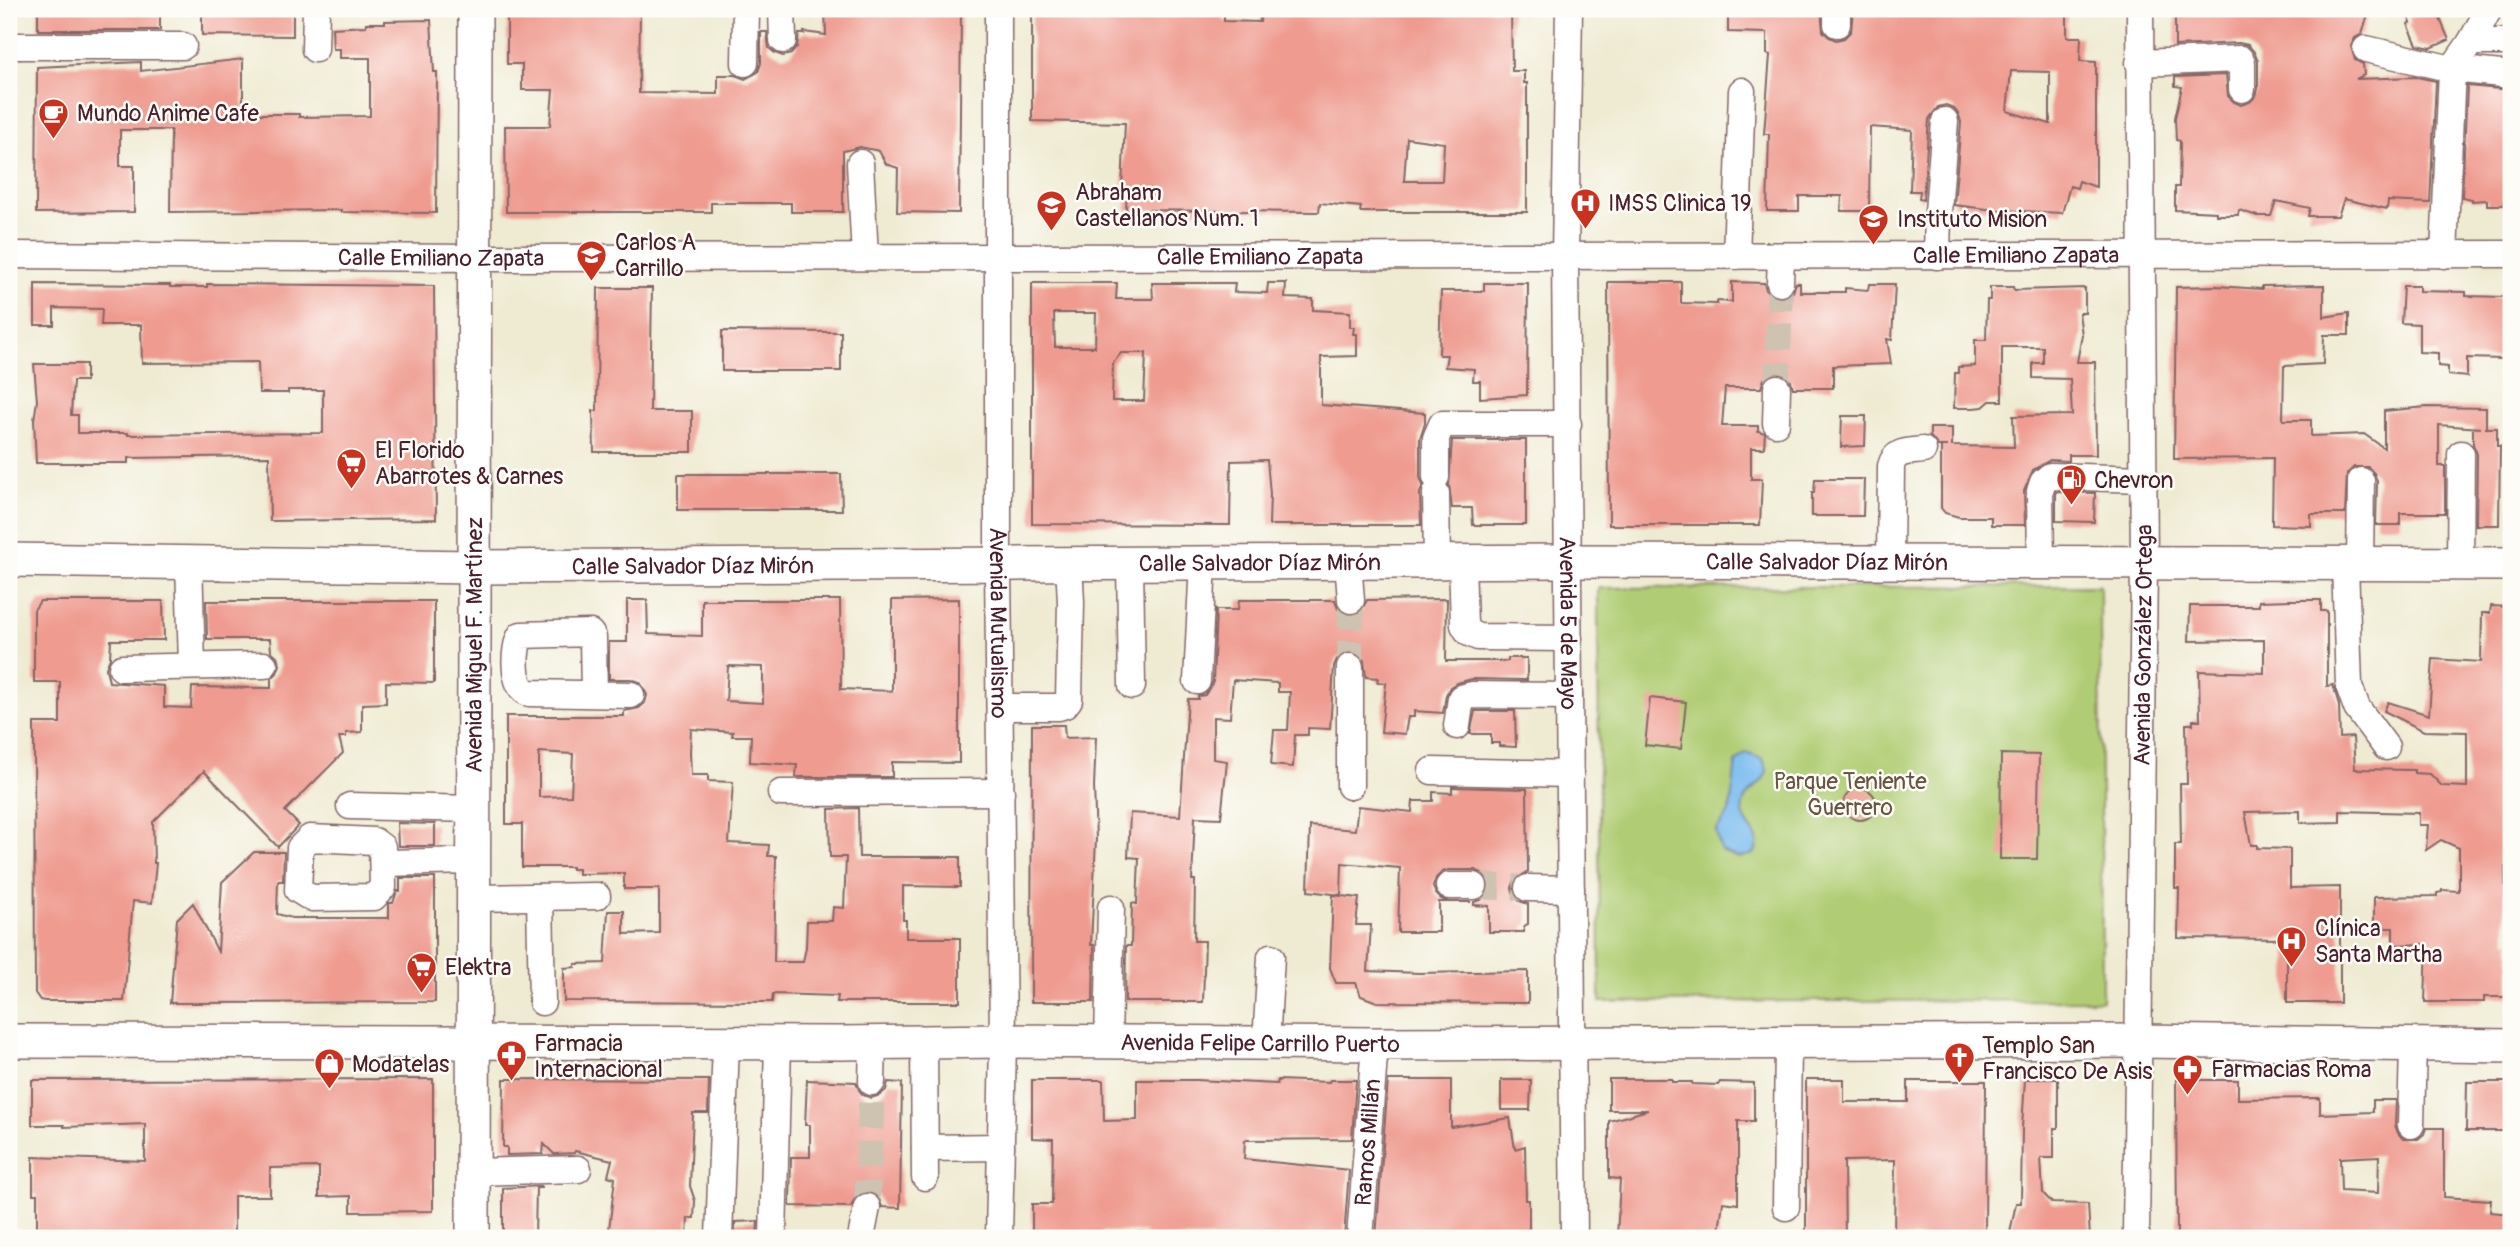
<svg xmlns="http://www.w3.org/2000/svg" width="2520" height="1247" viewBox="0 0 2520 1247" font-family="Pangolin,sans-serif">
	<rect width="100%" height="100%" fill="#fdfcf7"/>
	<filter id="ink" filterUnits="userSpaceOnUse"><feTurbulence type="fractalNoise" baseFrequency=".0143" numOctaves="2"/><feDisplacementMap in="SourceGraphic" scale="14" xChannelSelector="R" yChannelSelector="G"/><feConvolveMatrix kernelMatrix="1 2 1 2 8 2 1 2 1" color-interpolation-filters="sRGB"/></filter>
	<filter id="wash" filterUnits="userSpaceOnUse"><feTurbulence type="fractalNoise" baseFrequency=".00686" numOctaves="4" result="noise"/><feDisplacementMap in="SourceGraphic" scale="28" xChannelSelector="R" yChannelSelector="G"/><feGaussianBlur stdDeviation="1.57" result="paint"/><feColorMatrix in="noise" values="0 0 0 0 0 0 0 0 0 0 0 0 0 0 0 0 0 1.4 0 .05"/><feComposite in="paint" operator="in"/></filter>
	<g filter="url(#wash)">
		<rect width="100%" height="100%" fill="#efebd3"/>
		<path fill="#b0cd74" stroke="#7d7650" stroke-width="2" d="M2100,586l2,414 -502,2 -2,-414z"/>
		<path fill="#79bcef" stroke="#626e8d" stroke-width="2" d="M1746,753l17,6 4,12c-5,18 -28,21 -24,42 3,17 22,22 11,41l-15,4 -18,-7 -5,-20 14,-20 6,-49z"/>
		<g id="blocks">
			<path fill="#ef9b90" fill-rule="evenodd" d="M38,9h122v21h-122z
				M250,9h43v27l-91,-1v-20h49z
				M507,9h133l-1,84 79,1v-19h17l10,4 13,-7 3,-9v-31h6l2,16 6,5 8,3 8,-2 6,-7 2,-13h5v-2l22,3 -1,-26h133v3h3l-2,201 -62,-1 1,-44 -12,-4 -7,-13 -19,-4 -17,4v61h-52v-9h-80v9h-205l-1,-86h45l3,-36h-31v-26h-15z
				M1032,9h192v12l36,1 1,-13h250l1,62h12v12h3v129h-167l1,-5 -41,-4 -1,9 -193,-2 1,-22h-5l3,-65 -93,-2zM1407,138l37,5 -2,38h-38z
				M1728,9h93l2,22 6,6 7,3 8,-2 7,-7 2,-22h214v28h14l-1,24 16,1v125l-17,-6 -2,7 -7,-2 -8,27 -67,-3 -41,-5 7,-83 -2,-7 -5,-7 -8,-3 -8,2 -9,12 -6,81 -4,-1 1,-8h-10l2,-61 -42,-3 -1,84h-28l1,-15h-43v15h-32l2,-77h-5l6,-79 -3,-1v-21l-39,-1zM2011,71l39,1v52l-43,-13z
				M2175,9h195l-8,25 -7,4 -4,8 4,14 8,4 1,11 -8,4 61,-2 19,4 -6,122 -42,-2 -1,8 -43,-10 -6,17h-30l2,-8 -34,-7 -5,15h-14l-18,-6 -1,5h-22v-3l-41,-2v-23h4l1,-46 -4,-1 -1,-22 7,-31 -7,-1v-9l51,-2 2,21 6,6 7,3 9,-3 6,-6 2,-7v-28l-3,-8 -7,-8 -9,-2 -64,3z
				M2431,9h5l13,31 -18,8 -14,-3 -9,-21 3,-1 -2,-5z
				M431,20l3,52h3l-1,141 -95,-1v-2l-171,2 1,-82h-51v36h14v46l-98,1 1,-146 104,-5v9l102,-12v55h56v3l71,-1v-58h-30v-9h-7l-1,-21 34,-2v-3h19v-2z
				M2467,86l44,4v53l-7,62h-17v-5l-15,1v-2l-10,-2z
				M1608,282h73v21l36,1v-3l15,1v-20l32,1 2,7 5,6 9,3 13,-7 3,-9h4v9h45v-4l23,2 1,-6h26l-3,56 -5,-1 4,25 -58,2v22h-40l-2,-7 -5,-6 -9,-3 -13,7 -3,9h-36l-3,38h36v5l7,2 -1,15h-13v31h11l-2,46h-151z
				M1032,283h85l-1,16h37l-1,-16h83l-1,9 33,1 1,-10h18l-1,15 28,1v11l37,2v15h4l-1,7h4v22l-36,1v48l104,8v10l-5,15v39l3,8 -3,8 1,32h-152l1,-31 -3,-34 -36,1 -1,64 -198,-1zM1054,313h42l-1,34h-40zM1121,353h25l-2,48h-32l1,-38z
				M1484,283h44l-1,112 -47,3v-17h-7l1,-12 -29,-2 2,-12h-8l2,-64h43z
				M35,284l135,1v2h37v-3l227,2 2,233 -166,2 -1,-65 -141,2v5h-92l-2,-43 3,-19 -3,-37h52v17h-13l-2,34h7v18h50v2l195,-2v-43h-35v3h-29l-1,-31 -116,1 -1,-38h-40l1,-16 -48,-1v17h-19z
				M2324,285v32l25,-4v22h-25l-1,29 -39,2 -1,54h28v16l53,-2 20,14v-37l43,-4 59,1v20h11v18h3l-1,79h-23l1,-71 -4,-10v-16h8l-42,-3v41h6v47h-45v12h-24l1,-44 -3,-8 -6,-6h-14l-7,7 -2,40h-34v12l-39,-1 1,-67 -99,1 2,-172 40,-1 46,3v-3z
				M2403,286h16v5l47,1v4l39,1v2l6,1v54h-8v5l-36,-1v19l-19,-2v-8l-10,-1v-13l-19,-1v-28l-18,-1z
				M1990,287h23l1,3 71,-2v25h-6l3,22 -5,27h18l1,93h-27v6l-19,-1 -17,10 -9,21 1,34h-34v-8h-32l-14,-4 -4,-5v-62h6h-9l-8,-10v-8h22v18l62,1 -1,-31 59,-1 -2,-36 -37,-1v-15h10v-16h-41v54h-12l-7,6 -10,1h-19l1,-35h3v-6l17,-1v-26h11l1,-40h3z
				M598,288h54l-2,123h42v41h-98l-1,-41h4z
				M722,331l119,1v39h-119z
				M1842,416h24l-1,30 -24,1z
				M1452,440h74v85h-53l-1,-17h-20l-3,-23z
				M678,474h163l1,36h-164z
				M1815,479h49l-1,37h-51v-23h2z
				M2056,492l39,1 -1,29 -38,-1z
				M959,599v164l-67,-1v15h-96l1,-12 -47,-3 1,-26h-19l1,-4 -42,-3 -1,23 1,23h17v6l25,1 -4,61 40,2 -1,11h8l-2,106h29l3,-15 1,-26h25l1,-14 11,1 2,-51h-16l-1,-48 29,-1 1,49h101v30l-57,-1v34h3v18h54v64h-123l1,-6 -65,-2 -1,8 -208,-1v-33l11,-1v-3l30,-1 3,-52h16v23l35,-1v-44h-35v-16l-46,1v-5h-6v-2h-50v-43h-16v-108h118v-5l15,-3 6,-5 2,-8 -7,-13 -9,-3h-22v-37h18v-42h20l1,34 54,2v-36h138l1,89 51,2v-91zM728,666l35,1v36l-37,-2zM539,752l34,2 -2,42 -32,1z
				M1447,599l-1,62h62v-3h19v22l-55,-1 -15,4 -7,4 -4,8 -3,18 -29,-2v6h-6l-3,17 -24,-2 5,-49 -9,-1 1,-4 -12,-1 -2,-17 -6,-6 -7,-3 -8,2 -6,6 -3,7 -4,63 -22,-1v7h-13l-2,32 -22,-2 3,-35h14l2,-38h-12v-9l-45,-3 -3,38 -17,-1v42l14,2 -6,57 -26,-1 -3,63h3l-1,61h11l-2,61h-78l1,-56h5l1,-43 5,1 2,-46 -11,-1 2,-44 50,3 8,-117h10v-3l7,-1 8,-13 3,-72h22l1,-10h96l3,9 14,7 8,-3 7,-13z
				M2292,600h29v11h6v75l6,-1 6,20 1,33 13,-1 2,32 59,1v3l16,1 12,12 25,1v-55l-43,-1 -40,-20 4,-9 41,13 4,-56 48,3 1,-49h8l1,-7 20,1 -2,59h2v102h-6l5,42 -2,1 3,56h-6l1,73h4v57h-26v5h-59l2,-58 -34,1v-17h-19v-31l63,-1v-3l5,-1v-2l17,1v-43l-18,-8 -15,10 2,-25h-9v-12l-79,-2v11l-40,1v-12l-55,1 6,33h6v3l33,1v39l50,-1v116h-53v-64l-109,-1 1,-50h-4v-44h6l-1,-60h7l-1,-60h7v-4h7l-1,-49 65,2v-33l-75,1 1,-35h69v-5z
				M40,601h123l1,39h-53l-1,18 -4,10 3,14 55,4v21l27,1 1,-21 79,1v-9l6,-6 3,-8 -3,-9 -6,-5 -1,-12h-63l-1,-38h228v82l-48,-1v21l-24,1v28l-16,1v4h-7l4,16 -58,58 14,14 -21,22 -74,-76 -51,51 1,41h2l-4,40 -19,-2 -9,100h-79l-5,-1 -5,-7 -1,-270h26v-41h-26v-72z
				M1650,698l36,4 -5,47 -36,-4z
				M1475,711h40l1,36 -17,-1v-3h-8v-9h-21z
				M1032,725h32l1,13 31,-1 -2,50 2,52 -5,106h3l-1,57h-62z
				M2001,754l38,1 -2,104h-37z
				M1452,787l75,2 1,83 -13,7 -3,9 2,7 5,6 9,3v20l-4,2v6h-35v-26l-15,-1v-3l7,-2 6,-6 3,-9 -8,-12 -7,-3h-27l-6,2 -6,6 -3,9 3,7 5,5 8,3h22h-32v30h-41l2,-64 -58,-5 -1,32 -33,-4 2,-65 45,4 3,-24 54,6 1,-11h20v-9l19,1z
				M1844 804a16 16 0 1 1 32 0a16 16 0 1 1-32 0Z
				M397,823l38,1v22h-37z
				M254,852h30l-1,29h-5l-1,33 15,4h97v-15h4l4,-12h3v-13h35v124l-265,1 7,-84 16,-16 25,49 4,-70z
				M1333,895l26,3 -3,27h15l-3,46 51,2 109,-2v32l-151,-1 -16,-6 -5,-13h-20l-6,-15z
				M433,1079v132l-82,1v-16l-32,1v-30l-49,1v28h-36v42h-197v-44h-4v-37l112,4v-37l-81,3v-2h-32v-45z
				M504,1079l205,1 -1,33h-15l-3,73 5,15 -1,17h-6l-1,20h-79l7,-60 -7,-2 4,-16 -37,-9 -1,2 -20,1 -10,-10 -1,10 -36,1v-8h-4z
				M1609,1079h63v3h20v2l26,1 2,-3 34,1v38h-16v83l-15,-2 -5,36h-101l3,-59 -11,-1v-57l39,-11h-39z
				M1806,1079h38v23h64v-21h78l-1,157h-91l1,-78 -51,1 1,77h-39z
				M2025,1079h33v49h-4v30h-13l2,35 9,10 36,1 2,34h-81l7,-35h5l1,-75z
				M807,1080l49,2 3,8 4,5 8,3 9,-3 6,-5 2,-8 14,1 -2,125 -18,-1 -4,-11 -9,-5 -13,5 -5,11 -61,-1 1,-49h19v-32h-5z
				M1032,1080h71l1,41 33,-1v-40h59l81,4 1,-4 51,2 1,-2h26l-4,59 -107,1 -1,19 105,11 -5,68h-159l-41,-3 1,-3h-43v6h-70v-34h20l1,-65 -21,-1z
				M1388,1080h63v47l59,-9 5,31 10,-3 1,54h3v38h-153z
				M1501,1080h30l-1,30h-29z
				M2176,1080h62v19l82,-1v16l53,-2v-12h23l-1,25 3,8 5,6h15l6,-5 2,-6h18v69l47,3 -1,12 21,2v24h-334zM2379,1156l-1,37 -37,-2 -1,-33z
				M2467,1082h44v49h-45z
				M541,1186v2h-5l-1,50h-32v-50z
				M758,1221l-1,17h-22v-16z"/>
		</g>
	</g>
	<g filter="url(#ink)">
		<use href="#blocks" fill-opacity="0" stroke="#846666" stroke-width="2"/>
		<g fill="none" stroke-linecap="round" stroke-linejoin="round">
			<path stroke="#cec2b1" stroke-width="26" stroke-dasharray="26 13" stroke-linecap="butt" d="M1777,388l3,-105
				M1350,667l1,-67
				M1474,886l54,2
				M867,1207l5,-125"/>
			<defs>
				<g id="minor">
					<path d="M782,9l1,31"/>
					<path id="s1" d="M998,9v554l5,478 -4,197"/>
					<path id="s2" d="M1569,9l-4,247 9,982"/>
					<path d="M1837,24v-15"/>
					<path d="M2471,42h40"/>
					<path d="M9,46h174"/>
					<path d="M315,49l1,-40"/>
					<path d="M2366,49l86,20 59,6"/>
					<path d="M745,63l1,-54"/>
					<path d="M2139,63l101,-4 2,3v27"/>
					<path d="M860,163l5,94"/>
					<path id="s3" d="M9,255l466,3 2036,-4"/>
					<path d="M2444,255l8,-186 19,-27 18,-33"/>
					<path d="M1736,256l6,-165"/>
					<path d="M1937,256l1,-44 7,-91"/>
					<path d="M1780,283l1,-27"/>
					<path d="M1776,423l1,-35"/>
					<path d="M1436,477v-39l6,-14h126"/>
					<path d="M1436,493l1,69"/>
					<path d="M189,561l3,105"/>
					<path d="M1348,562l3,38"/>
					<path d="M1462,562l2,63 5,8 9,4 91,1"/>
					<path d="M1130,563l2,123"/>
					<path d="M1890,563l1,-97c4,-16 17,-14 32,-16"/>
					<path d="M2041,563l-1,-72 3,-9 7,-6 94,3"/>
					<path d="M2345,564l4,122 8,22 29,39"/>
					<path d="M2360,564l1,-83"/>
					<path d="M2460,564l1,-110"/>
					<path d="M122,668l142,-3"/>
					<path d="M1197,681l6,-118"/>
					<path d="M594,694l-1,-57 -3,-4 -69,2c-8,12 -9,54 8,58l102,2"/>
					<path d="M1000,707h59l6,-2 4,-5 2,-98 -2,-39"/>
					<path d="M1457,726l4,-28 11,-3 97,1"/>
					<path d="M1432,771l138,3"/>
					<path d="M1350,786v-119"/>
					<path d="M781,793l220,-1"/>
					<path d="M350,806l124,3"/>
					<path d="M310,838l64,3 8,6 1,40 -9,10 -63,1 -13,-8 2,-42z"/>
					<path d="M384,863l90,-2"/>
					<path d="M1449,886h25"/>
					<path d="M1528,888l43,1"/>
					<path d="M540,897l2,105"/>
					<path d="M474,898l123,-2"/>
					<path d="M1108,1042l3,-134"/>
					<path d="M924,1043l1,134"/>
					<path d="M1266,1044l5,-87"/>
					<path d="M872,1082l1,-39"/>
					<path d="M2411,1125l2,-80"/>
					<path d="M925,1148l76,-1"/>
					<path d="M473,1172l105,-3"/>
					<path d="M1786,1207l2,-165"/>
					<path d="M719,1238l7,-195"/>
					<path d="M773,1238l5,-195"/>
					<path d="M861,1238l6,-31"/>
					<path id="s4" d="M1360,1238l15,-194"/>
					<path id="s5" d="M2136,1238l8,-674 -4,-555"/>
				</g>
				<g id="major">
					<path id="s6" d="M9,560l465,7 1094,-6 943,3"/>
					<path id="s7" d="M9,1041l832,2 162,-2 372,3 764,-3 372,5"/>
					<path id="s8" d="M473,1238l2,-1229"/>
				</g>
			</defs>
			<use href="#minor" stroke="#846666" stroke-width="29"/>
			<use href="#major" stroke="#846666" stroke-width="36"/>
			<use href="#minor" stroke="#fff" stroke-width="26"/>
			<use href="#major" stroke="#fff" stroke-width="33"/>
		</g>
	</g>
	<defs>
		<symbol id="cafe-pin" viewBox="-11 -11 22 30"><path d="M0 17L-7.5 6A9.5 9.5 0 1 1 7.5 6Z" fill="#c8321e" stroke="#fdfcf7"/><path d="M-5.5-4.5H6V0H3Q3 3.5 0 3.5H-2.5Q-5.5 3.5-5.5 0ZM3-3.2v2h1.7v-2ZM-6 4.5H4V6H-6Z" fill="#fff"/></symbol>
		<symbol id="hospital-pin" viewBox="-11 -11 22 30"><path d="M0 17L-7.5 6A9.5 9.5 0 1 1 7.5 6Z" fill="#c8321e" stroke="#fdfcf7"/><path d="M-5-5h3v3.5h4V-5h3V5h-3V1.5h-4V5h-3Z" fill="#fff"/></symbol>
		<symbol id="school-pin" viewBox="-11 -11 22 30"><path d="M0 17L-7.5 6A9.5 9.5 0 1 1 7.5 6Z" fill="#c8321e" stroke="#fdfcf7"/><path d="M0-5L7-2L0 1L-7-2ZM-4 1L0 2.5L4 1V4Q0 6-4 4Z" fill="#fff"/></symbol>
		<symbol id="supermarket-pin" viewBox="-11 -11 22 30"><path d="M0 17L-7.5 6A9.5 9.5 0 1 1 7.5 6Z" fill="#c8321e" stroke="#fdfcf7"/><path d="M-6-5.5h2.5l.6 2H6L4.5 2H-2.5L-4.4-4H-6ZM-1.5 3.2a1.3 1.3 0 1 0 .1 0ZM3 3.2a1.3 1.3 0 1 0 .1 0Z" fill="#fff"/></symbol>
		<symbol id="fuel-pin" viewBox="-11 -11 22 30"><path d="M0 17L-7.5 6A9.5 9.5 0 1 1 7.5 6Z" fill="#c8321e" stroke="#fdfcf7"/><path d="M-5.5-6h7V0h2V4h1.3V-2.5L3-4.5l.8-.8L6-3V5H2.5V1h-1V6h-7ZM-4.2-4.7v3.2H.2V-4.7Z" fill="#fff"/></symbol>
		<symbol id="pharmacy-pin" viewBox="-11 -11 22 30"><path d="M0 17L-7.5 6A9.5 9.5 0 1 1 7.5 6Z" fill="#c8321e" stroke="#fdfcf7"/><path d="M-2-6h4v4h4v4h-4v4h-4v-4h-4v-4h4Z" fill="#fff"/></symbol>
		<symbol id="church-pin" viewBox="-11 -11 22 30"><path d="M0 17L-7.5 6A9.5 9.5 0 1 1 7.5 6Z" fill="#c8321e" stroke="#fdfcf7"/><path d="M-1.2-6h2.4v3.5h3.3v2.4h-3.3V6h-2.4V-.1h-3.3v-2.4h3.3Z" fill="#fff"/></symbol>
		<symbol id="shop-pin" viewBox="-11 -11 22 30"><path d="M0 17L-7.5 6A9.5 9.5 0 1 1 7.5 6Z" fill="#c8321e" stroke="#fdfcf7"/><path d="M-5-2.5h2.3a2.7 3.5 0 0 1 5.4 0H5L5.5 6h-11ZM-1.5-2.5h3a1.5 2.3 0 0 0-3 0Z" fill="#fff"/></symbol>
	</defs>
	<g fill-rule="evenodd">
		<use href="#cafe-pin" x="36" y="96" width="35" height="47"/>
		<use href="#hospital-pin" x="1568" y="186" width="35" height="47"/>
		<use href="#school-pin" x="1034" y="188" width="35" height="47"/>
		<use href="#school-pin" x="1856" y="202" width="35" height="47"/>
		<use href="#school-pin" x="574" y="238" width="35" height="47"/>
		<use href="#supermarket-pin" x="334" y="446" width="35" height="47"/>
		<use href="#fuel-pin" x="2054" y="462" width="35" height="47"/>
		<use href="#hospital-pin" x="2274" y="924" width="35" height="47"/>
		<use href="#supermarket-pin" x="404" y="950" width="35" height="47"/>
		<use href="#pharmacy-pin" x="494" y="1038" width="35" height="47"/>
		<use href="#church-pin" x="1942" y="1040" width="35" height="47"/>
		<use href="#shop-pin" x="312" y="1046" width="35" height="47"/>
		<use href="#pharmacy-pin" x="2170" y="1052" width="35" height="47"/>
	</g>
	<g text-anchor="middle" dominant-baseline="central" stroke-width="5" stroke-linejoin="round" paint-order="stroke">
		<g font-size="23" fill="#4a1f2b" stroke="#fdfcf7" text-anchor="start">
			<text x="77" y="113">Mundo Anime Cafe</text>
			<text x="1075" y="192">Abraham<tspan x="1075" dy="26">Castellanos Num. 1</tspan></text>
			<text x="1608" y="203">IMSS Clinica 19</text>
			<text x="1897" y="219">Instituto Mision</text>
			<text x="615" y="242">Carlos A<tspan x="615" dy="26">Carrillo</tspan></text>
			<text x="375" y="450">El Florido<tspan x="375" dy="26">Abarrotes &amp; Carnes</tspan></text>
			<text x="2094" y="480">Chevron</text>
			<text x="2315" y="928">Clínica<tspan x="2315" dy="26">Santa Martha</tspan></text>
			<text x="445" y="967">Elektra</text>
			<text x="534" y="1043">Farmacia<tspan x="534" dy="26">Internacional</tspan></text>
			<text x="1982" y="1045">Templo San<tspan x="1982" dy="26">Francisco De Asis</tspan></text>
			<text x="352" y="1064">Modatelas</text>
			<text x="2211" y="1069">Farmacias Roma</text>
		</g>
		<g font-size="23" fill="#4a1f2b" stroke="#fdfcf7">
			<text stroke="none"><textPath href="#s3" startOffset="2007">Calle Emiliano Zapata</textPath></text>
			<text stroke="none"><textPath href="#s3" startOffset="1251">Calle Emiliano Zapata</textPath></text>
			<text stroke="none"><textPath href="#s3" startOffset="432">Calle Emiliano Zapata</textPath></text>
			<text stroke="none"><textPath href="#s6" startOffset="1251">Calle Salvador Díaz Mirón</textPath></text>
			<text stroke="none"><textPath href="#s6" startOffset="1818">Calle Salvador Díaz Mirón</textPath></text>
			<text stroke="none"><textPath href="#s6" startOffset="684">Calle Salvador Díaz Mirón</textPath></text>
			<text stroke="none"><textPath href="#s2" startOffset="614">Avenida 5 de Mayo</textPath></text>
			<text stroke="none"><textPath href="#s1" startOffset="614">Avenida Mutualismo</textPath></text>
			<text stroke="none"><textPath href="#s8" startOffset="593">Avenida Miguel F. Martínez</textPath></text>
			<text stroke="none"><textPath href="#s5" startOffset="593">Avenida González Ortega</textPath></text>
			<text stroke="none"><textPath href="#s7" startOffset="1251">Avenida Felipe Carrillo Puerto</textPath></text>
			<text stroke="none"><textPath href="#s4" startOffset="96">Ramos Millán</textPath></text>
		</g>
		<g font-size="23" fill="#695341" stroke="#fdfcf7">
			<text x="1850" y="781">Parque Teniente<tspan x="1850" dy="26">Guerrero</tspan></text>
		</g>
	</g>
	<rect width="2520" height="1247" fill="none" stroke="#fdfcf7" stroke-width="35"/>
</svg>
